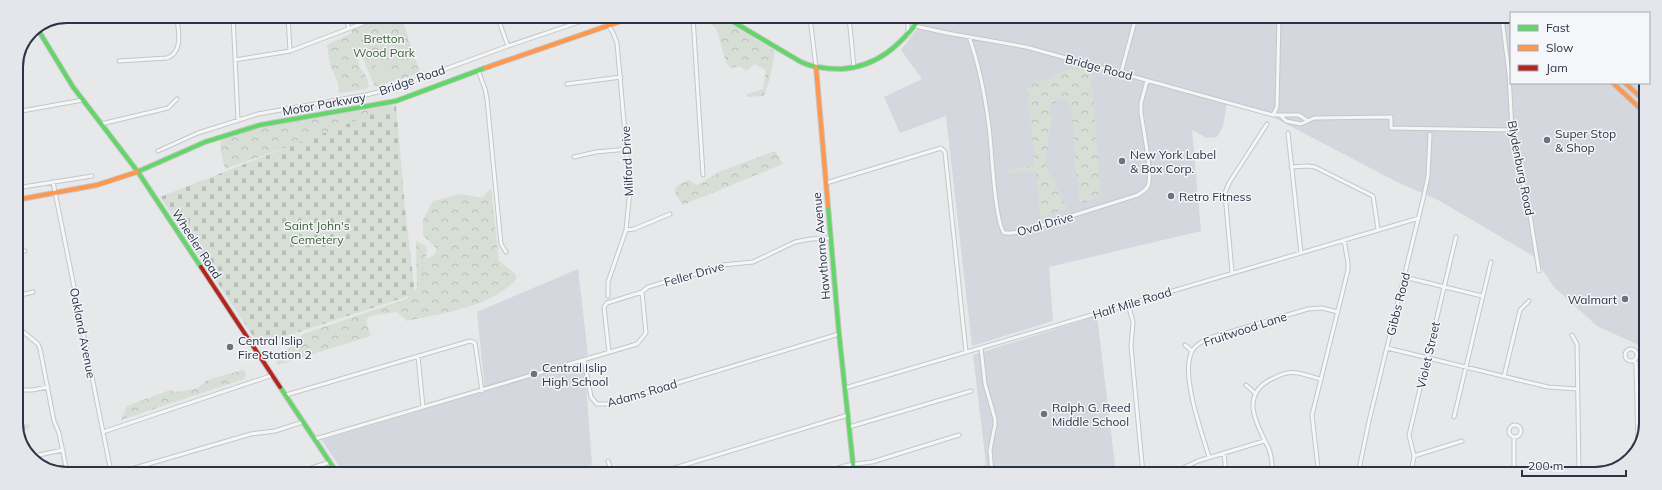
<svg xmlns="http://www.w3.org/2000/svg" width="1662" height="490" viewBox="0 0 1662 490" font-family="Mulish,sans-serif">
	<defs>
		<pattern id="forest-crowns" width="20" height="18" patternUnits="userSpaceOnUse"><rect width="20" height="18" fill="#d6ded6"/><path d="M2 6a3 3 0 1 1 6 0M12 15a3 3 0 1 1 6 0" fill="none" stroke="#b8bfb9"/></pattern>
		<pattern id="cemetery-stones" width="16" height="16" patternUnits="userSpaceOnUse"><rect width="16" height="16" fill="#d6ded6"/><path d="M2 7V4a2 2 0 0 1 4 0v3zM10 15v-3a2 2 0 0 1 4 0v3z" fill="#b8bfb9"/></pattern>
	</defs>
	<rect width="100%" height="100%" fill="#e6e8ea"/>
	<path fill="#d4d7dd" d="M926,17l585,1v65h135l-1,265 -48,-22 -43,-39 -21,-31 -93,-55 -43,-19 -126,-66 -44,-13 -4,23 -6,11 -10,1 -15,-8 9,101 -152,36 4,54 -81,25 -26,-230 -46,17 -16,-36 38,-18 -21,-29z
		M578,269l10,86 -4,1 8,109 -25,8h-223l-22,-33 163,-49 -8,-79z
		M1097,316l19,157h-129l-14,-118z"/>
	<path fill="url(#forest-crowns)" d="M388,16h13l19,57 -45,14 -18,-43 2,23 7,9 3,10 -3,3 -27,4 -1,-10 -8,-18 -3,-20 25,-12v-3z
		M705,17l26,7 44,27 -5,27 -6,18 -17,1 1,-3 15,-5 3,-19 -12,-6 -7,7 -8,-5 -8,2 -5,-5 -9,-33z
		M1077,66l14,2 10,129 -22,7v-13l-4,-24 -3,-55 -5,-11 -9,-1 -9,11 3,8 -7,45 22,44 -27,10 -4,-46 -29,1v-4l28,-3 -8,-79z
		M392,105l-1,5 -166,59c-2,-10 -6,-19 -4,-29l39,-12z
		M775,151l8,13 -100,41 -7,-10 -1,-6 3,-4 11,-5 8,5 24,-14z
		M491,188l8,73 16,13 2,4c-24,29 -75,35 -110,43l-10,-9 -28,4 -3,6 5,14 -94,29 -1,-8 17,-12 10,-11 103,-35 11,-11 -1,-47 11,6 -1,12 7,-3 4,-7 -14,-14v-15l10,-19 28,-7 21,4z
		M243,370l3,3 -2,6 -123,41 6,-14 43,-16 5,2 23,-4 9,-8z
		M16,424l14,1 -1,3 -10,6z
		M1027,465l1,8h-33l1,-5z"/>
	<path fill="url(#cemetery-stones)" d="M396,105l9,103 10,86 -156,51 -99,-148z"/>
	<path fill="#d6ded6" d="M380,64l10,4 1,12 -14,5 -5,-12 3,-6z"/>
	<g fill="none" stroke-linecap="round" stroke-linejoin="round">
		<defs>
			<path id="street" d="M233,16l5,104
				M288,16l2,35
				M348,16v13
				M497,16l11,30
				M598,17c11,7 15,14 19,26l13,147 -4,40 -18,52v14
				M693,17l10,158
				M810,17l6,50
				M849,17l5,51
				M1502,18l7,56 3,56 17,79 10,62
				M915,26l32,7 79,14 247,68h26l9,6
				M908,35v-18
				M969,37c11,30 16,58 20,90 3,21 5,91 15,106h8l8,-1 118,-37c4,-3 8,-5 10,-9 5,-10 -5,-59 -7,-73v-10l6,-22
				M235,60l55,-9 92,-35
				M119,61l48,-3c17,-6 11,-28 10,-42
				M478,70l7,19 2,10 14,145 5,8
				M1121,73l15,-56
				M567,84l54,-7
				M16,112l67,-12
				M1273,115l4,-8 2,-90
				M1281,116l5,5 15,3 13,-6 77,-1v11l121,2
				M101,124l67,-16 9,-9
				M1288,133l13,120
				M158,151l40,-18 60,-19 108,-19 28,-7 114,-42 86,-29
				M574,157l22,-5 32,-3
				M1291,167l17,-1 7,1 58,29 5,33
				M53,182l58,290
				M826,183l112,-34 3,-1 4,4 21,200
				M19,189l4,-2 69,-11
				M626,230l8,-1 36,-15
				M16,253l9,-2
				M1232,272l-7,-79 4,-10 38,-59
				M1404,277l78,19
				M16,296l17,-4
				M1128,304l5,18 -2,24 12,128
				M16,311l5,19 17,14 2,5 14,72 5,12 8,39
				M1572,335l5,9 2,130
				M1185,345l7,6
				M981,348l4,36 10,35v6l-5,25 2,23
				M1387,348l161,39 29,2
				M1625 355a6 6 0 1 1 12 0a6 6 0 1 1-12 0Z
				M609,352l-5,-45 3,-4 35,-11 6,-5 37,-11 24,-4 14,-7 30,-3 42,-20 16,-3 19,-1
				M418,356l5,51
				M584,360l7,37 6,7h11l231,-70
				M1634,361l2,2 2,82
				M1504,376l16,-66 9,-9
				M1246,385l10,9
				M845,388l574,-170
				M16,390h16l16,-3
				M286,395l184,-54 5,2 7,48
				M1454,417l37,-155
				M1509 431a6 6 0 1 1 12 0a6 6 0 1 1-12 0Z
				M849,427l122,-36
				M103,432l170,-57
				M1514,437v37
				M315,439l322,-95 9,-11 -4,-41
				M1224,453l2,21
				M1414,456l48,-15
				M29,457l34,-7
				M1209,457c-7,-24 -29,-83 -17,-106 4,-7 11,-10 17,-13l99,-29 14,-1 16,4
				M608,461l4,12
				M121,472l130,-38 24,-3 28,-9
				M296,473l34,-11
				M658,473l190,-58
				M822,473l26,-8 24,-3 87,-27
				M969,473l16,-5
				M1170,474l28,-13 66,-20
				M1273,474c-1,-9 -1,-17 -4,-25 -10,-21 -30,-51 -1,-68 23,-13 28,-9 52,-2
				M1322,474l-4,-7 -1,-8 -5,-44 36,-145v-7l-4,-23
				M1358,474l11,-53 55,-226 4,-19 2,-42
				M1411,474l3,-18 -5,-21 47,-198"/>
			<path id="fast" d="M725,17l76,45c12,6 26,7 40,7 36,-2 60,-24 80,-52
				M37,28l36,59 65,85 63,95
				M137,172l68,-30 55,-17 136,-24 89,-33
				M828,206l11,128 15,139
				M280,387l57,86"/>
			<path id="slow" d="M816,67l12,139
				M485,68l148,-51
				M1613,83l33,31
				M1625,83l21,19
				M16,200l81,-15 40,-13"/>
			<path id="jam" d="M201,267l79,120"/>
		</defs>
		<use href="#street" stroke="#c4c6c8" stroke-width="5"/>
		<use href="#fast" stroke="#c4c6c8" stroke-width="6"/>
		<use href="#slow" stroke="#c4c6c8" stroke-width="6"/>
		<use href="#jam" stroke="#c4c6c8" stroke-width="6"/>
		<use href="#street" stroke="#f5f6f7" stroke-width="3"/>
		<use href="#fast" stroke="#63d668" stroke-width="4"/>
		<use href="#slow" stroke="#ff974d" stroke-width="4"/>
		<use href="#jam" stroke="#b3261e" stroke-width="4"/>
	</g>
	<g fill="#6c737f" stroke="#f4f6f9" stroke-width="1.5">
		<circle cx="1547" cy="140" r="4"/>
		<circle cx="1122" cy="161" r="4"/>
		<circle cx="1171" cy="196" r="4"/>
		<circle cx="1625" cy="299" r="4"/>
		<circle cx="230" cy="347" r="4"/>
		<circle cx="534" cy="374" r="4"/>
		<circle cx="1044" cy="414" r="4"/>
	</g>
	<g text-anchor="middle" dominant-baseline="central" stroke-width="3" stroke-linejoin="round" paint-order="stroke">
		<g font-size="12" fill="#3f6138" stroke="#f4f6f9">
			<text x="384" y="38">Bretton<tspan x="384" dy="14">Wood Park</tspan></text>
			<text x="317" y="225">Saint John's<tspan x="317" dy="14">Cemetery</tspan></text>
		</g>
		<g font-size="12" fill="#2b3445" stroke="#f4f6f9">
			<text transform="translate(1099 67) rotate(15)">Bridge Road</text>
			<text transform="translate(412 80) rotate(-19)">Bridge Road</text>
			<text transform="translate(324 104) rotate(-10)">Motor Parkway</text>
			<text transform="translate(627 161) rotate(-93)">Milford Drive</text>
			<text transform="translate(1521 168) rotate(79)">Blydenburg Road</text>
			<text transform="translate(1045 224) rotate(-16)">Oval Drive</text>
			<text transform="translate(197 244) rotate(57)">Wheeler Road</text>
			<text transform="translate(821 246) rotate(-95)">Hawthorne Avenue</text>
			<text transform="translate(694 274) rotate(-16)">Feller Drive</text>
			<text transform="translate(1132 303) rotate(-17)">Half Mile Road</text>
			<text transform="translate(1398 304) rotate(-76)">Gibbs Road</text>
			<text transform="translate(1245 329) rotate(-18)">Fruitwood Lane</text>
			<text transform="translate(83 333) rotate(79)">Oakland Avenue</text>
			<text transform="translate(1428 355) rotate(-77)">Violet Street</text>
			<text transform="translate(642 393) rotate(-16)">Adams Road</text>
		</g>
		<g font-size="12" fill="#2b3445" stroke="#f4f6f9" text-anchor="start">
			<text x="1555" y="133">Super Stop<tspan x="1555" dy="14">&amp; Shop</tspan></text>
			<text x="1130" y="154">New York Label<tspan x="1130" dy="14">&amp; Box Corp.</tspan></text>
			<text x="1179" y="196">Retro Fitness</text>
			<text x="1617" y="299" text-anchor="end">Walmart</text>
			<text x="238" y="340">Central Islip<tspan x="238" dy="14">Fire Station 2</tspan></text>
			<text x="542" y="367">Central Islip<tspan x="542" dy="14">High School</tspan></text>
			<text x="1052" y="407">Ralph G. Reed<tspan x="1052" dy="14">Middle School</tspan></text>
		</g>
	</g>
	<path d="M0 0H1662V490H0ZM67 23H1595A44 44 0 0 1 1639 67V423A44 44 0 0 1 1595 467H67A44 44 0 0 1 23 423V67A44 44 0 0 1 67 23Z" fill="#e4e6eb" fill-rule="evenodd"/>
	<path fill="none" stroke="#2b3445" stroke-width="2" d="M67 23H1595A44 44 0 0 1 1639 67V423A44 44 0 0 1 1595 467H67A44 44 0 0 1 23 423V67A44 44 0 0 1 67 23Z"/>
	<rect x="1510" y="12" width="140" height="72" fill="#f4f6f9" stroke="#a4a8b1"/>
	<rect x="1518" y="25" width="20" height="6" fill="#63d668" stroke="#a4a8b1"/>
	<text x="1546" y="32" font-size="12" fill="#2b3445">Fast</text>
	<rect x="1518" y="45" width="20" height="6" fill="#ff974d" stroke="#a4a8b1"/>
	<text x="1546" y="52" font-size="12" fill="#2b3445">Slow</text>
	<rect x="1518" y="65" width="20" height="6" fill="#b3261e" stroke="#a4a8b1"/>
	<text x="1546" y="72" font-size="12" fill="#2b3445">Jam</text>
	<path d="M1522 470v6h104v-6" fill="none" stroke="#2b3445" stroke-width="2"/>
	<text x="1528" y="470" font-size="12" fill="#2b3445" stroke="#f4f6f9" stroke-width="3" paint-order="stroke">200 m</text>
</svg>
